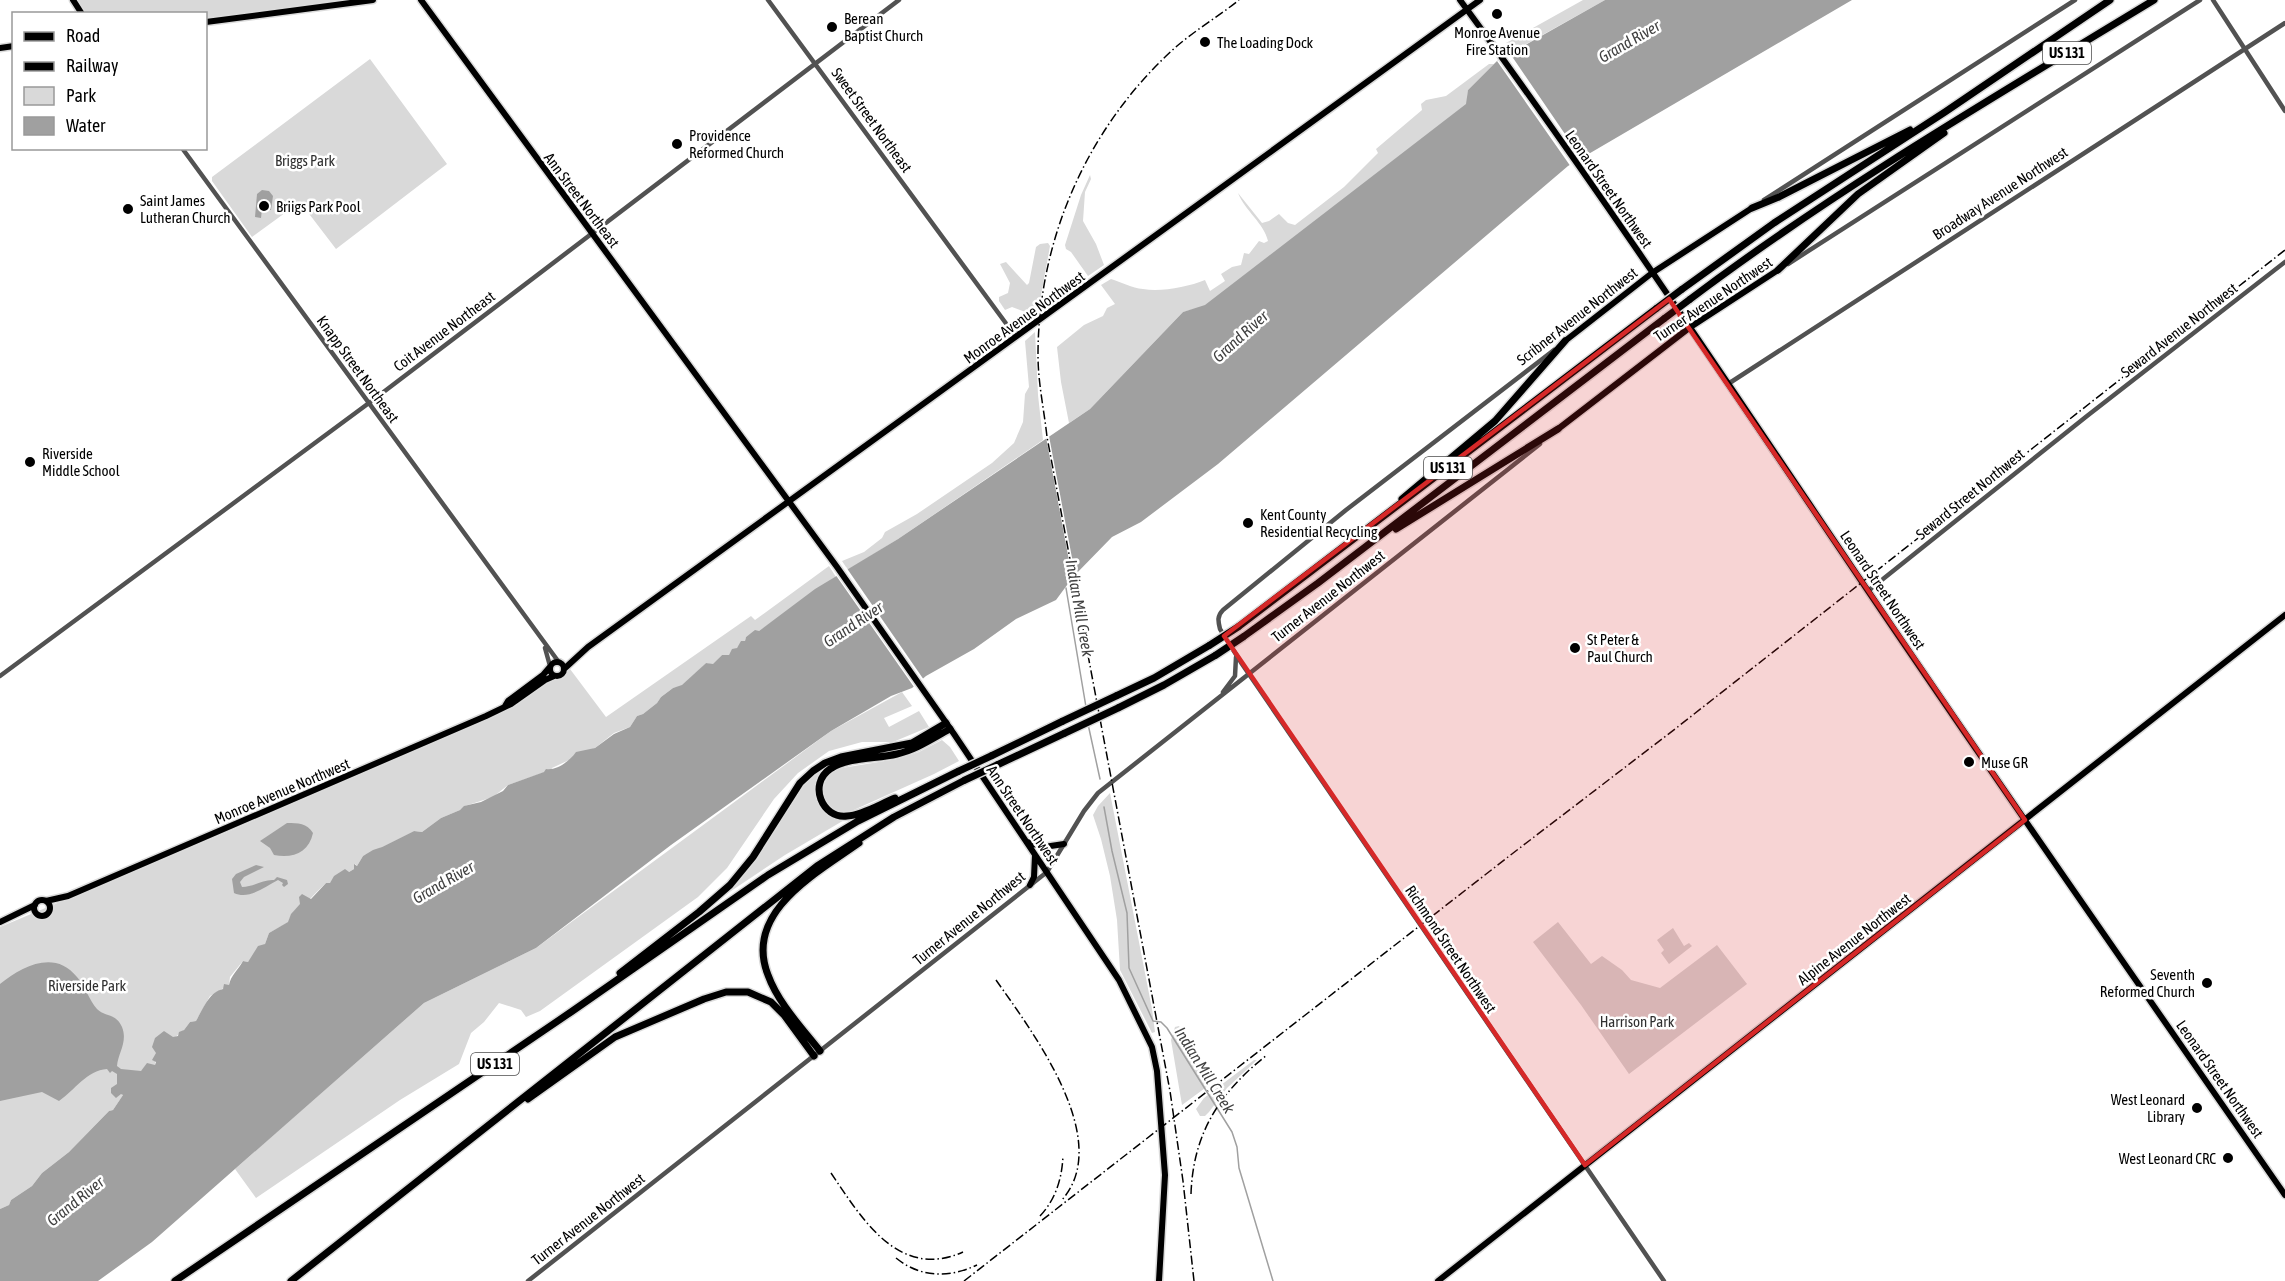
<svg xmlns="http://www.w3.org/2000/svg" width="2285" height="1281" viewBox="0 0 2285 1281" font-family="'Asap Condensed',sans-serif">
	<rect width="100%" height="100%" fill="#fff"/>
	<path fill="#d9d9d9" d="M76,0h275l-145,19v-5l-120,-1z
		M1583,0h22l-93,52 -6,-9z
		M370,59l77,105 -111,85 -36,-47 -48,35 -40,-56v-4z
		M1489,64h5l-26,26 -1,14 -262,202 -22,6 -93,97 -21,14 -8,-41 -4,-35 27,-22 19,-9 4,-8 8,-4 -14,-19 10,-6c10,3 21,9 32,10 18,3 45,-2 62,-9l5,11 15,-10 -4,-7 11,-7 9,-2 3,-12 5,1 10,-13 5,2 4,-2c-4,-18 -23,-30 -30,-48l24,30 7,-2 10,-7 9,9 7,2 49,-38 34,-34 -2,-4 46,-39 -1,-6 5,-4 20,-4z
		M1090,175l1,4 -6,13 -2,29 13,23 8,21 -16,11 -17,-24 -5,-3 -1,-4 16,-50z
		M1048,243l2,3 -12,66 -5,3 -21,-8 -7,3 -6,-9v-4l9,-4 2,-10 -10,-19 6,-2 21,23 2,-2 7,-36 4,-3z
		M1035,332l3,63 5,45 -145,99 -50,31 -6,-9 22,-9 18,-14 3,-6 32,-18 75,-51 22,-20 9,-21 2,-28 4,-7 -4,-46z
		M829,566l7,11 -77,54h-4l-9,6 -1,4 -16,14h-7l-9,10 -7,-2 -24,23 -9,2 -12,9 -4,6 -14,11 -6,2 -7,11 -16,6 -19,15 -43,20 -1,2 -43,15 -15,12 -28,9 -5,4 -19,8 -19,14 -8,-1 -42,21 -9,4 -6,10 -2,-2 -1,5 -24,14h-4c-5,5 -10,9 -14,14 -10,10 -20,10 -23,25l-20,11 -4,11 -17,18 -5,-1 -13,16 -1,8 -19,11 -14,25 -6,1 -6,8 -28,23 -1,12 -14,6 -25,27 5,-5 2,2 -10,15 -4,1 -40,41 -27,21 -10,13 -21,14 -2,5 -9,4v-282l225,-94 263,-115c21,-9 37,-23 56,-35 10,-7 15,-4 24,-14h2l36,48 145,-101 4,4z
		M902,692l10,14 -28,12 5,9 30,-16 10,16 -36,15h-31l-33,9 -31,22 -24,26 -47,69 -29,29 -158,114 -14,6 -5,-7 -22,-7 -15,19 -13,11 -12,31 -59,36 -144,98 -21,-29 189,-166 112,-55 295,-217z
		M942,740l8,7 9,14 -25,13 -87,39c-25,-1 -32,-30 -11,-44l61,-10 22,-7z
		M831,763c-13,9 -24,35 -7,46 7,4 16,6 22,10l-61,36 -60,40 71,-102 13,-15z
		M1110,793l42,216 3,23 -3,1 -32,-63 -3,-50 -7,-44 -9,-37 -8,-24 5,-9z
		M1558,922l33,42 11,-8 20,14 9,10 29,8 57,-43 30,39 -118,90 -48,-69 -48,-63z
		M1673,928l11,18 5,-3 3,3 -23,18 -8,-11 3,-3 -7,-10z
		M1179,1026l33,57 -30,22 -11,-65 4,-13z
		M1254,1060h3l-30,28 -18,24 -4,4h-5l-4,-7 8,-11z"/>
	<path fill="#a0a0a0" d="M1605,0h247l-284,166 -350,298 -77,58 -29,15 -39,40 -17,23 -40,19 -42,30 -48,27 -14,12 -21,8 -60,35 -160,114 -135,103 -112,55 -272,239 -54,39h-98v-72l9,-4 2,-5 21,-14 10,-13 27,-21 40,-41 4,-1 10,-15 -2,-1 -5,4 -5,-5v-5l6,-4v-10l-5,-3 -2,2 -3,-4c-20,1 -32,21 -48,32l-17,-9 -42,9v-117c22,-18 55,-35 77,-7 8,9 12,23 20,32 8,8 19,4 25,18 6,15 -4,26 -5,39l4,3 20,2 6,-8 8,2 1,-3 -4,-2 4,-7 -4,-6 3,-9 9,-7 9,6 5,-1 1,-4 5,-2 6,-8 6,-1c7,-12 13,-29 27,-32l1,-5 5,1c2,-10 9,-15 14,-24l5,1 10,-16 7,-2 4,-11 19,-11 3,-8 9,-10 -1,-7 3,-3 9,5 15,-16h4l4,-7 11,-7 4,3 5,-3v-5l3,2 6,-10 10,-6 9,-3 32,-16 8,1 19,-14 19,-8 4,-4 17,-4 22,-11 5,-6 36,-13 2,-3c10,2 24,-8 30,-17l19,-4 19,-14 16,-7 7,-11 6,-2 14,-11 4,-6 12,-9 9,-3 24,-22 7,1 9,-9h7l3,-6 5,-1 4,-7h4l1,-4 9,-7 4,1 56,-42 83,-50 192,-130 93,-97 22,-7 261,-201 2,-14 29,-29z
		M262,190l7,1 4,5 -2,14 -9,-1 -1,9 -6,-1 2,-23z
		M287,823c11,0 20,0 26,10 -4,19 -20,26 -39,22l-4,-7 -10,-7z
		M256,865l8,2 -20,10 -4,5 2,5c11,0 22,-8 32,-7l3,-3 10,3 1,4 -4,3 -2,-2 1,-2 -5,-3c-14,7 -29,20 -44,13l-2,-14 4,-5z"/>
	<path fill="#fff" d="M1509,52l73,107 -11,8 -74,-106z
		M1049,436l27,143 -3,3 -27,-145z
		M846,567l78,113 -10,7 -79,-113z"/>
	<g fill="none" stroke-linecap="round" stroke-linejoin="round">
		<path stroke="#a0a0a0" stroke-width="1.5" d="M1066,588l20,119
			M1088,724l12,55
			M1104,807l8,44 15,62 2,55 24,53 8,1 6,6 65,104 5,15 2,21 34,113"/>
		<defs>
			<path id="major" d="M73,0l9,14
				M421,0l416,567 117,167 165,246 33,67 5,24 8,104 -6,106
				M1460,0c141,192 273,391 406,588 138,204 279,405 419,607
				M206,22l167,-22
				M0,48l14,-2
				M1565,341l87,-68 100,-65
				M1558,429l131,-101 89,-58
				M550 669a7 7 0 1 1 14 0a7 7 0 1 1-14 0Z
				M564,669l24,-22 892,-647
				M505,706l3,-5 35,-26 6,-7
				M1027,842l17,5 20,-3
				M1030,885l4,-8 1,-22
				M34 908a8 8 0 1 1 16 0a8 8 0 1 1-16 0Z
				M46,901l22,-5 418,-180 25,-12 34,-24 9,-4
				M0,922l35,-17
				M1438,1281l847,-666"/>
			<path id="highway" d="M1752,208l27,-11 131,-67
				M1778,270l80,-76 86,-61
				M1681,290l93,-67 171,-111 165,-112
				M1689,300c147,-111 307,-204 465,-300
				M1402,499l93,-78 70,-80
				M1396,529l162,-100
				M1238,627l419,-319
				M1243,637l75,-54 347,-265
				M1116,696l38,-18 56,-33
				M1118,708l46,-23 52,-30
				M991,756l72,-35
				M997,765l68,-32
				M895,798c-15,6 -32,17 -48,18 -25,3 -39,-32 -17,-47 18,-12 46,-10 67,-15 19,-4 36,-16 53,-25
				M620,973l79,-61 31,-27 23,-28 47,-74 13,-12 12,-8 16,-6 71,-14 34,-20
				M820,1051c-18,-23 -42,-48 -52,-76 -25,-63 49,-102 91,-132
				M528,1099l87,-62 89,-38 22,-7h22l23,10 13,13 30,41
				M175,1281l396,-269 197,-137 90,-54 101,-50
				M291,1281l526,-415 77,-49 71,-37"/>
		</defs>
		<use href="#major" stroke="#dbdbdb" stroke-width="9"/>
		<use href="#highway" stroke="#dbdbdb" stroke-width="10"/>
		<path stroke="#525252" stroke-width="4.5" d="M768,0l248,337
			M2213,0l72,111
			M182,148l376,513
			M1764,200l311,-200
			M1788,264l412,-264
			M1554,350l-208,160 -123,100c-6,6 -5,11 -3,19l22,35 422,617
			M1728,384l557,-361
			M1868,591l219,-175 198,-154
			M545,648l5,18
			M0,676l373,-276 526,-400
			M1223,692l12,-16 1,-19
			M528,1281l519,-409 37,-61 14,-18 442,-349"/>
		<use href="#major" stroke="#000" stroke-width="6"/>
		<use href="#highway" stroke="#000" stroke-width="7"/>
		<path stroke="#000" stroke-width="1.5" stroke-dasharray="9 3 1.5 3" stroke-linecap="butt" d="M996,980c35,50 120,161 65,221
			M831,1173c30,44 67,108 132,79
			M1191,1194c2,-61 29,-102 76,-139
			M1040,1216c16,-17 22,-38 23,-60
			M896,1258c25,20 53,20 81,7
			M964,1281l544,-424 167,-128 610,-479
			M1194,1281l-11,-100 -13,-90 -123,-654c-3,-28 -9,-54 -9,-82 0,-117 51,-231 139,-309 20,-17 42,-30 62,-46"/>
		<defs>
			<path id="highway-bridge" d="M1657,308l24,-18
				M1665,318l24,-18
				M1210,645l28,-18
				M1216,655l27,-18
				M1063,721l53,-25
				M1065,733l53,-25
				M959,771l32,-15
				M965,780l32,-15"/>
		</defs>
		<use href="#highway-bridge" stroke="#dbdbdb" stroke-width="10" stroke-linecap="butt"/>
		<use href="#highway-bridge" stroke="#000" stroke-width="7"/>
	</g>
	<path fill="#d62828" fill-opacity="0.2" stroke="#d62828" stroke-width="4.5" stroke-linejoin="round" d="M1669,299l356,521 -440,345 -361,-529z"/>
	<g fill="#000" stroke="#fff" stroke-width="2">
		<circle cx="1497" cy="14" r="6"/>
		<circle cx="832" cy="27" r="6"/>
		<circle cx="1205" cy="42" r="6"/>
		<circle cx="677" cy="144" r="6"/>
		<circle cx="264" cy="206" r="6"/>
		<circle cx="128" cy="209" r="6"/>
		<circle cx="30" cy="462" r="6"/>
		<circle cx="1248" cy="523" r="6"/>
		<circle cx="1575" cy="648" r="6"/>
		<circle cx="1969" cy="762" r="6"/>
		<circle cx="2207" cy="983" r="6"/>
		<circle cx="2197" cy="1108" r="6"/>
		<circle cx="2228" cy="1158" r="6"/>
	</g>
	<g text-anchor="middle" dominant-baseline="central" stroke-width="5" stroke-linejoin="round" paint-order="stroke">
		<g fill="#fff" stroke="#4c4c4c" stroke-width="1.5">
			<rect x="2043" y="42" width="48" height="22" rx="4.5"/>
			<rect x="1424" y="457" width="48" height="22" rx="4.5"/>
			<rect x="471" y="1053" width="48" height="22" rx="4.5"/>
		</g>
		<g font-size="14" font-weight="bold" fill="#000">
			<text x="2067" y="53">US 131</text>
			<text x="1448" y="468">US 131</text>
			<text x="495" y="1064">US 131</text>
		</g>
		<g font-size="15" fill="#000" stroke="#fff" text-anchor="start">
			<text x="844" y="18">Berean<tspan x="844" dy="17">Baptist Church</tspan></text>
			<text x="1497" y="32" text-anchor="middle">Monroe Avenue<tspan x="1497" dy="17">Fire Station</tspan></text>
			<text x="1217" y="42">The Loading Dock</text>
			<text x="689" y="135">Providence<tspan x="689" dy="17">Reformed Church</tspan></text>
			<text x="140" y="200">Saint James<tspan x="140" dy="17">Lutheran Church</tspan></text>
			<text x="276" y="206">Briigs Park Pool</text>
			<text x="42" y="453">Riverside<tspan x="42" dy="17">Middle School</tspan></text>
			<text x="1260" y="514">Kent County<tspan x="1260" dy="17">Residential Recycling</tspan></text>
			<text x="1587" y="639">St Peter &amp;<tspan x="1587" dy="17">Paul Church</tspan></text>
			<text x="1981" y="762">Muse GR</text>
			<text x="2195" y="974" text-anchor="end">Seventh<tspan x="2195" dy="17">Reformed Church</tspan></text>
			<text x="2185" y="1099" text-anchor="end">West Leonard<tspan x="2185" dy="17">Library</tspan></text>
			<text x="2216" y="1158" text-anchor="end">West Leonard CRC</text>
		</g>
		<g font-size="15" fill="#000" stroke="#fff">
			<text transform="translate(872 120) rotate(54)">Sweet Street Northeast</text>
			<text transform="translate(1609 189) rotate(55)">Leonard Street Northwest</text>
			<text transform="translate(2000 193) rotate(-33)">Broadway Avenue Northwest</text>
			<text transform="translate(582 200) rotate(53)">Ann Street Northeast</text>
			<text transform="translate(1713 299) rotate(-34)">Turner Avenue Northwest</text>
			<text transform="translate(1577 316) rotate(-38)">Scribner Avenue Northwest</text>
			<text transform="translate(1024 317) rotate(-36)">Monroe Avenue Northwest</text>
			<text transform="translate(2179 330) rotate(-38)">Seward Avenue Northwest</text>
			<text transform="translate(444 331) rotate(-37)">Coit Avenue Northeast</text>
			<text transform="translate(358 369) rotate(54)">Knapp Street Northeast</text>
			<text transform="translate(1970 494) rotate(-39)">Seward Street Northwest</text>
			<text transform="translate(1883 590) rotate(56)">Leonard Street Northwest</text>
			<text transform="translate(1328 596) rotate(-38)">Turner Avenue Northwest</text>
			<text transform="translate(282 791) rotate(-23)">Monroe Avenue Northwest</text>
			<text transform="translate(1023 815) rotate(56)">Ann Street Northwest</text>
			<text transform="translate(969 918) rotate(-39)">Turner Avenue Northwest</text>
			<text transform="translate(1854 939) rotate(-38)">Alpine Avenue Northwest</text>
			<text transform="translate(1451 949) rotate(56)">Richmond Street Northwest</text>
			<text transform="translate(2220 1079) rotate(55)">Leonard Street Northwest</text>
			<text transform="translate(588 1219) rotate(-38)">Turner Avenue Northwest</text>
		</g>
		<g font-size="15" fill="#303030" stroke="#fff">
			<text x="305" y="160">Briggs Park</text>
			<text x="87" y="985">Riverside Park</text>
			<text x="1637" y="1021">Harrison Park</text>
		</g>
		<g font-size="16" font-style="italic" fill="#414141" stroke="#fff">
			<text transform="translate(1629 41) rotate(-30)">Grand River</text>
			<text transform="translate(1240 336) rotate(-42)">Grand River</text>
			<text transform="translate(1080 608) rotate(80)">Indian Mill Creek</text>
			<text transform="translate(853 624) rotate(-34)">Grand River</text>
			<text transform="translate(443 882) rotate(-30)">Grand River</text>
			<text transform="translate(1205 1070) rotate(58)">Indian Mill Creek</text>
			<text transform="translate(75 1201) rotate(-39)">Grand River</text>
		</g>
	</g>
	<rect x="12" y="12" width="195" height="138" fill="#ffffff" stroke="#999999" stroke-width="1.5"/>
	<rect x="24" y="32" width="30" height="9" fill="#000000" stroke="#999999" stroke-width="1.5"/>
	<text x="66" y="42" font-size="18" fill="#000000">Road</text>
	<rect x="24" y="62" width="30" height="9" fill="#000000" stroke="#999999" stroke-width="1.5"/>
	<text x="66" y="72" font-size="18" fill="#000000">Railway</text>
	<rect x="24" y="87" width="30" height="18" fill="#d9d9d9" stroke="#999999" stroke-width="1.5"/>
	<text x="66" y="102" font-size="18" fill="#000000">Park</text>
	<rect x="24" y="117" width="30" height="18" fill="#a0a0a0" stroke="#999999" stroke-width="1.5"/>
	<text x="66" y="132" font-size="18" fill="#000000">Water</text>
</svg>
